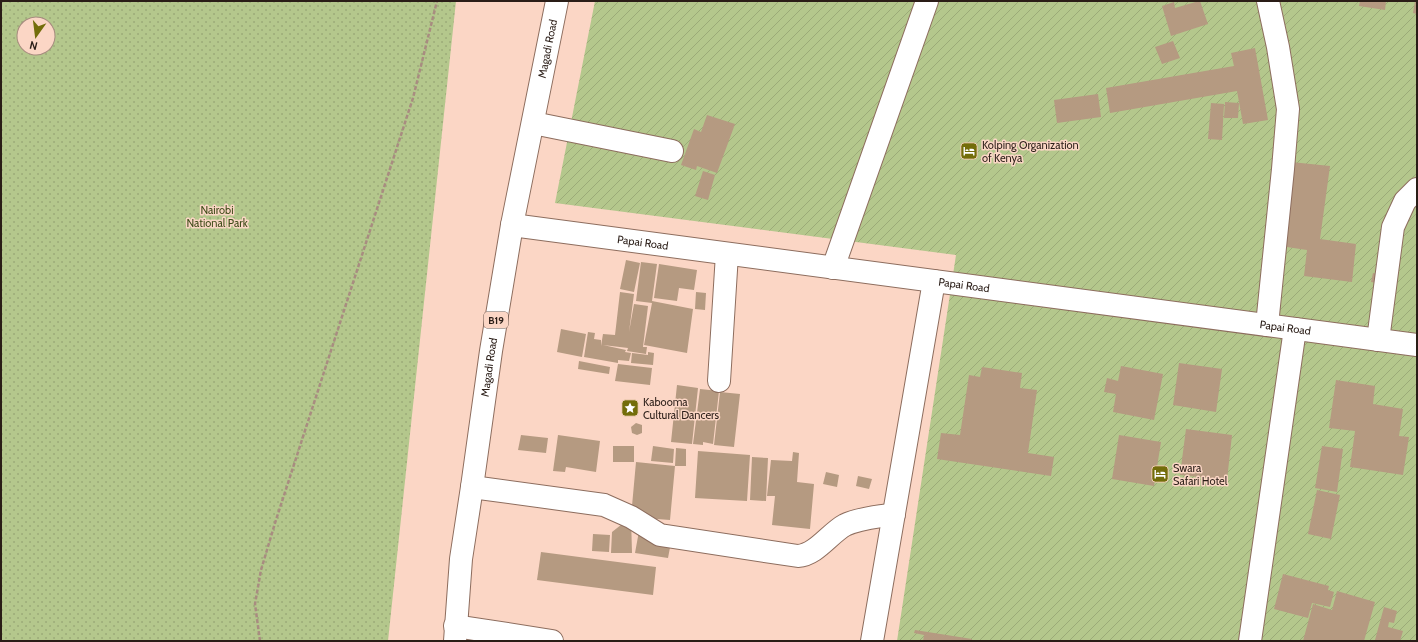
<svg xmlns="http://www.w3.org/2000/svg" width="1418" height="642" viewBox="0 0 1418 642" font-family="Cabin,sans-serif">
	<defs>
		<pattern id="park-dots" width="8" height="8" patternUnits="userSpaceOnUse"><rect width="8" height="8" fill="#b4c78c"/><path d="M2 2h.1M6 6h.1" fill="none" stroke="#9baa78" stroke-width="1.8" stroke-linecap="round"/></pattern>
		<pattern id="garden-furrows" width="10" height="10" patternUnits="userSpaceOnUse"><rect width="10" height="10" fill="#b4c78c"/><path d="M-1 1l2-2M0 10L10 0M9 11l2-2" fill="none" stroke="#9baa78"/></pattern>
	</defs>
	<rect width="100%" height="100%" fill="#fbd6c5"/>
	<path fill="url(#park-dots)" fill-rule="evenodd" d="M1,1h455l-68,640h-387zM24,24h24v24h-24z"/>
	<path fill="url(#garden-furrows)" d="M595,1h822v640h-520l59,-386 -401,-52z"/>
	<path fill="#b59a81" d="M1199,1h1l8,23 -37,12 -9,-30 12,-4 1,6z
		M1360,1h26l-1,9 -26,-4z
		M1415,1h2v13l-4,-1z
		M1173,41l7,17 -18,6 -7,-17z
		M1255,48l13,72 -25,4 -6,-33 -127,22 -4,-25 128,-22 -3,-13z
		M1098,94l3,23 -44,6 -3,-23z
		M1225,102l14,1 -1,15h-14z
		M1211,103l13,1 -2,36 -14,-1z
		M707,115l28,9 -18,49 -20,-7 -1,4 -15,-5 13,-36 7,3z
		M1291,162l39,4 -10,73 36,5 -4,38 -48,-6 3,-26 -27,-4z
		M703,171l12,4 -7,25 -13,-4z
		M626,260l14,3 -6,29 -14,-3z
		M641,262l16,2 -5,37 41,8 -6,44 -43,-8 8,-42 -16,-2z
		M659,264l38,6 -3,20 -15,-2 -2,13 -23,-3z
		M1373,273l13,3 -2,8 -13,-2z
		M620,292l14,2 -5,38 5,-28 14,2 -5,41h4l-1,7 -19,-3 1,-3 -25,-3 23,5 -1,2 6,1 -2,8 -11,-1v3l-34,-6 4,-25 7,1 -1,6 7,1v6l2,-12 12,1z
		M696,292l10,1 -1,17 -10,-1z
		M561,329l25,5 -4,23 -25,-5z
		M648,352l6,1 -1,12 -22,-2 1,-10 16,2z
		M579,361l31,6 -1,7 -31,-5z
		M1179,363l43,6 -6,43 -43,-7z
		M618,364l34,4 -2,17 -35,-4z
		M1121,366l42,8 -9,46 -41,-8 3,-18 -12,-2 3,-14 11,3z
		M982,367l40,6 -2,15 17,2 -9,63 26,4 -3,19 -114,-17 4,-26 19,2 9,-60 11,2z
		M1336,380l39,6 -2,18 30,5 -4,27 10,1 -6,38 -53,-8 5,-36 -26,-3z
		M677,385l21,3 -6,56 -21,-2z
		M700,389l19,2 -6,53 -10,-2v3l-10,-1z
		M720,392l20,2 -6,53 -20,-2z
		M636,423l6,2v8l-5,2 -5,-2 -1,-6z
		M1186,429l46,6 -5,45 -47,-5z
		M521,435l27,3 -2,15 -28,-3z
		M558,435l42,6 -4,31 -30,-5 -1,5 -12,-1z
		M1119,435l42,7 -7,44 -42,-7z
		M613,446h21v16h-21z
		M653,446l21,3 -1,14 -22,-2z
		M1322,446l21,3 -6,43 -22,-4z
		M676,448l10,1v17h-11z
		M698,451l52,4 -3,46 -52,-3z
		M793,452l6,1 -2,29 17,2 -4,45 -38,-4 3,-29h-8l4,-36 21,1z
		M752,457l16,1 -2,43 -16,-1z
		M636,462l39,4 -5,54 -39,-3z
		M826,472l13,3 -2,12 -14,-3z
		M858,476l14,3 -3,10 -13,-3z
		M1317,490l23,5 -9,44 -23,-5z
		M631,517l1,36h-21l1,-21z
		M639,531l33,6 -4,21 -33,-5z
		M593,534l17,1 -1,17 -17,-1z
		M541,552l115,15 -3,28 -116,-15z
		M1283,574l46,12 -1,4 6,2 -4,15 -18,-4 -4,15 -34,-9z
		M1337,591l38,11 -11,39h-61l10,-37 19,6z
		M1384,607l13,4 -3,12 -5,-1 -1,5 15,4 -3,10 -25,-1z
		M915,630l57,9v2h-49l1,-6 -10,-2z"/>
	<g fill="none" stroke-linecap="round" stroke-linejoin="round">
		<defs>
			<g id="minor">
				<path d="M533,123l139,28"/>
				<path id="s1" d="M512,225l905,120"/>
				<path d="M833,268l94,-267"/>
				<path d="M1267,325l16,-156 5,-60 -10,-62 -10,-46"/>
				<path d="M1378,340l15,-113 12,-26 12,-12"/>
				<path d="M719,381l8,-127"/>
				<path d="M472,487l132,18 27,12 29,18 138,21c18,-1 32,-23 47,-31 14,-7 33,-8 49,-11"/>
				<path d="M455,626l97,15"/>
				<path d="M872,641l62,-360"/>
				<path d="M1250,641l45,-312"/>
			</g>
			<g id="highway">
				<path id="s2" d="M455,641l6,-82 11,-72 19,-136 21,-126 45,-224"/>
			</g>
		</defs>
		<use href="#minor" stroke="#8d6d5e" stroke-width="24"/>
		<use href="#highway" stroke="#8d6d5e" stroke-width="24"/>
		<path stroke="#a88c80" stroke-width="2.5" stroke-dasharray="4 2" stroke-linecap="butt" d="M260,641l-5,-37 6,-34 14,-47 138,-425 24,-97"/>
		<use href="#minor" stroke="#fff" stroke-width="22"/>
		<use href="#highway" stroke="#fff" stroke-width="22"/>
	</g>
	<defs>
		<symbol id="hotel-square" viewBox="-11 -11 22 22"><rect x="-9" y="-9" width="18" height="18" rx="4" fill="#736d0a" stroke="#fbd6c5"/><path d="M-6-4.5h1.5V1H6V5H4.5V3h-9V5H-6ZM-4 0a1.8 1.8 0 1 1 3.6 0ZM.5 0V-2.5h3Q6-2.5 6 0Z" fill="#fff"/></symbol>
		<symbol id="sight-square" viewBox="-11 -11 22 22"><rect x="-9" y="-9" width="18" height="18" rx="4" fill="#736d0a" stroke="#fbd6c5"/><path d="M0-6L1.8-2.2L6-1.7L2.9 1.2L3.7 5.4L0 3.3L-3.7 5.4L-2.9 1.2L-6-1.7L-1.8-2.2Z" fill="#fff"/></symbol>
	</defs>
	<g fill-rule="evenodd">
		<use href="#hotel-square" x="959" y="141" width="20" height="20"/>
		<use href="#sight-square" x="620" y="398" width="20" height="20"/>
		<use href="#hotel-square" x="1150" y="464" width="20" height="20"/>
	</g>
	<g text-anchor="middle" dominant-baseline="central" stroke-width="3" stroke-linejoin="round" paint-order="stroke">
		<rect fill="#fbd6c5" stroke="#69544b" stroke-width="1" x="484" y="312" width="24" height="16" rx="3"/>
		<g font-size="10" font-weight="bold" fill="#2a1d17">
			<text x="496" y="320">B19</text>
		</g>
		<g font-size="11" fill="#2a1d17" stroke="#fbd6c5">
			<text stroke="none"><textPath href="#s2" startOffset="600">Magadi Road</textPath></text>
			<text stroke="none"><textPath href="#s1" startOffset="132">Papai Road</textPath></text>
			<text stroke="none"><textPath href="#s1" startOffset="456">Papai Road</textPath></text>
			<text stroke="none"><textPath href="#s1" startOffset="780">Papai Road</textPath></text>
			<text stroke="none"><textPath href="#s2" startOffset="276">Magadi Road</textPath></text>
		</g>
		<g font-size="11" fill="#2a1d17" stroke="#fbd6c5" text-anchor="start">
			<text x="982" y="145">Kolping Organization<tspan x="982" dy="13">of Kenya</tspan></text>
			<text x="643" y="402">Kabooma<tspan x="643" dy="13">Cultural Dancers</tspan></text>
			<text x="1173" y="468">Swara<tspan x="1173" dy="13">Safari Hotel</tspan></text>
		</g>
		<g font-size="11" fill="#3e4b18" stroke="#fbd6c5">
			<text x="217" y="210">Nairobi<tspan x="217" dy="13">National Park</tspan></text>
		</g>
	</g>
	<rect width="1418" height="642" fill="none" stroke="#2a1d17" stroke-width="4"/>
	<g transform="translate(36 36) rotate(194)"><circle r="19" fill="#fbd6c5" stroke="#a78c7f"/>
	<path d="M0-3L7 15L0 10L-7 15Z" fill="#736d0a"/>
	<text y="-6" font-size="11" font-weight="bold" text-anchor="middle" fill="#2a1d17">N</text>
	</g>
</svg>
